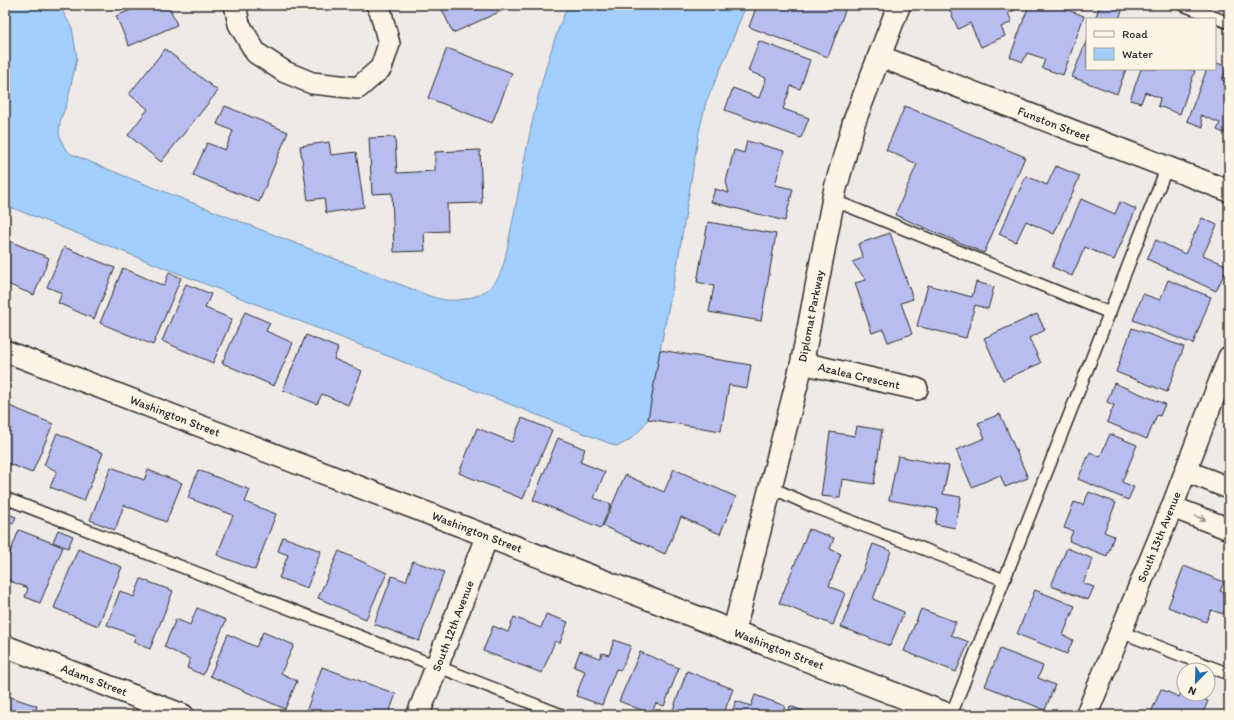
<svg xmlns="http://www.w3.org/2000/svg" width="1234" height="720" viewBox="0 0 1234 720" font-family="Itim,sans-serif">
	<rect width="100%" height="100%" fill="#eeeae7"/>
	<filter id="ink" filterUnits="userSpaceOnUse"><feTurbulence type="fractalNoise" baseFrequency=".025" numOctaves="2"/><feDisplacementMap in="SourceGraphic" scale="8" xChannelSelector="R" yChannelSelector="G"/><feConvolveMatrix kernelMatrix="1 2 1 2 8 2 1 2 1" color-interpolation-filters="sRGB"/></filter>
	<g filter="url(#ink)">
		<path fill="#a2cffd" stroke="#728da9" d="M5,5h54l13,23 5,30 -10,45 -7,18 -1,13 5,13 7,7 56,23 300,118c5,2 12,4 18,5 19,2 43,-5 53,-22 3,-5 4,-10 6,-15 19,-85 29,-177 64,-258h178l-21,54 -19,43 -7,30 -21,128 -18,90 -12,69c-7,11 -19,25 -32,27l-611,-241z"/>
		<path fill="#b8bdef" stroke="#2b2b2b" d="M131,5h41l-3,1 8,19 -48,21 -13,-30 17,-7z
			M440,5h74l-61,28z
			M757,5h15l10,4 2,-4h63l-19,52 -79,-30z
			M950,5h74v1l-16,7 4,9 -11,5 4,9 -24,11 -11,-24 -12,6 -10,-23z
			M1029,5h25l30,11 -21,59 -21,-7 3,-9 -18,-6 -4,9 -13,-5z
			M1100,5h15l8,3 -4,11h-24z
			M1087,39v30h39l-9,25 -45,-17z
			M759,41l51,19 -10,29 -9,-3 -8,23 26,9 -8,20 -76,-28 8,-22 26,10 7,-20 -18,-7z
			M447,48l65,25 -20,50 -64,-25z
			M165,49l53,42 -57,71 -33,-27 20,-26 -19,-15z
			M1215,62l12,5 -5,13 7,3v52l-12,-5 3,-7 -20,-8 3,12 -16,-6 20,-52h8z
			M1141,69h48l6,2 -15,43 -22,-8 2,-8 -15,-6 -4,11 -11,-3z
			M225,106l63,26 -29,70 -66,-27 14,-32 18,7 8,-19 -16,-7z
			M905,106l120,51 -41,96 -89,-38 22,-51 -31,-14z
			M395,137l2,36 38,-2v-19l45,-2 2,53 -35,1 1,27 -24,1 1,19 -31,1 -2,-59 -20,1 -3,-56z
			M747,141l37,10 -9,34 18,4 -8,32 -74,-19 4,-13 14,4 -3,-11 8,-32 10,3z
			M329,142l2,13 25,-3 8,55 -38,6 -2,-15 -16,2 -8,-54z
			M1056,166l24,10 -26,58 -28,-13 -10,21 -17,-8 27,-58 21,9z
			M1081,199l34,15 5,-12 16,7 -22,51 -29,-13 -13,29 -20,-9z
			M1202,218l15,7 -14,30 25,11 -12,25 -69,-32 9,-19 29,14z
			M708,222l68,12 -15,87 -52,-9 5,-26 -17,-4z
			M890,233l23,66 -12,4 11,31 -24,8 -5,-13 -11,4 -17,-50 11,-3 -14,-18 11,-4 -5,-14z
			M5,239l44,19 -15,37 -29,-12z
			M64,247l51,21 -21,51 -36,-16 4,-10 -15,-6z
			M123,268l41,18 5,-14 12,6 -28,67 -53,-22z
			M1168,280l43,17 -18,47 -60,-24 10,-26 17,6z
			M976,282l18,5 -6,22 -13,-4 -9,33 -49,-12 11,-41 44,12z
			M186,284l25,10 -6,14 27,11 -19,44 -51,-22z
			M245,312l25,11 -4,8 27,12 -19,43 -52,-23z
			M1037,314l8,16 -16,8 12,25 -38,17 -19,-42z
			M1132,328l52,19 -17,45 -51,-20z
			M306,335l32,13 -4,11 28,12 -14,34 -26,-11 -5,10 -34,-14z
			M660,350l91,15 -4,23 -18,-3 -8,46 -73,-12z
			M1114,383l51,21 -5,12 -3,-1 -10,24 -40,-17 7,-17 -7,-3z
			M5,404l48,20 -21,49 -27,-11z
			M1000,414l28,64 -23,9 -5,-12 -28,12 -16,-37 29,-12 -7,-15z
			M522,418l30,12 -29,69 -64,-26 18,-45 35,14z
			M857,426l25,4 -8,54 -32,-5 -2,19 -19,-2 9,-64 25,4z
			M57,433l46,20 -19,48 -34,-14 7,-16 -13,-6z
			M1110,434l27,11 -15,37 12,5 -6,13 -50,-21 12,-27 10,5z
			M558,438l27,11 -5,13 25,10 -11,26 17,6 -10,24 -68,-28z
			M898,456l51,10 -6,28 18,3 -6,31 -20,-4 3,-15 -49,-9z
			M111,467l33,13 4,-10 34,13 -16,39 -42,-17 -9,25 -25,-10z
			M674,469l62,28 -16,37 -39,-17 -16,37 -62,-28 22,-51 39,17z
			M198,470l52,20 -5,12 31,12 -21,56 -38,-15 16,-40 -45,-17z
			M1089,492l27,11 -12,29 10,4 -7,20 -38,-15 4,-10 -9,-3 10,-26 9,3z
			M5,513l11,4 -3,7 -8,-3z
			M809,529l25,9 -4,11 11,5 -12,32 16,7 -12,32 -54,-22z
			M19,530l44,17 -23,56 -15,-6 3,-9 -23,-9v-14z
			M58,530l15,6 -5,12 -15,-6z
			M283,537l38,14 -14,37 -28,-10 9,-23 -10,-4z
			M873,544l18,7 -18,48 31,13 -14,34 -49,-19z
			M1067,548l26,11 -10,24 11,4 -6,13 -37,-14z
			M78,549l44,18 -24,59 -44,-18z
			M339,551l48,22 -21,46 -48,-21z
			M413,561l31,11 -25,69 -45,-17 18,-48 14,5z
			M1184,566l40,16 -4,9 9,3v4l-6,16 -12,-4 -5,12 -38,-15z
			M141,579l32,12 -23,58 -17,-7 3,-6 -29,-11 13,-34 14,6z
			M1035,590l40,16 -12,29 10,5 -6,14 -50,-20z
			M197,608l29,12 -23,55 -16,-7 3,-9 -26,-12 12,-28 14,6z
			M921,609l35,13 -5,13 18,7 -13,30 -52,-21z
			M546,614l22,8 -8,21 -5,-2 -13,32 -59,-22 10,-25 15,6 6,-15 27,11z
			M263,632l31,13 -13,28 16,8 -12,28 -75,-33 18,-42 28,13z
			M614,640l17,6 -10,24 -5,-1 -14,36 -26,-9 9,-25 -11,-4 6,-16 20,7 2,-5 7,2z
			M1000,649l43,17 -5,12 17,7 -10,25 -60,-24z
			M640,652l39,16 -15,38 -8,-3 -5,11 -32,-13z
			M322,667l74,27 -8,21h-83z
			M687,671l46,18 -10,26h-52z
			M1161,689l18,8 3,-7 2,1v3h7l17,7 -6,14h-52z
			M5,695l32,11 -3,9h-29z
			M755,695l30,11 -4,9h-50l5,-14 15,5z
			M790,706l24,9h-27z"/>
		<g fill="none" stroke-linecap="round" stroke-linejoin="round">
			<defs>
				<path id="service" d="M1183,5l46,18
					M833,200l277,113
					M770,487l42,19 192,74
					M5,498l557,217
					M1121,632l108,42
					M951,715l216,-548"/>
				<path id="minor" d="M235,5l4,19 17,29 29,19 27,11 46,5 23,-20 8,-24 -8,-31 -4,-8
					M879,56l350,135
					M5,351l482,185
					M802,363l115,26
					M1186,471l43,17
					M1172,507l57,22
					M5,646l178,69
					M1089,715l-1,-4 84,-204 57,-150"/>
				<path id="tertiary" d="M734,631l68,-268 33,-173 19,-68 45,-117
					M418,715l69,-179 462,179"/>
			</defs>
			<use href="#service" stroke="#2b2b2b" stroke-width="14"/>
			<use href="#minor" stroke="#2b2b2b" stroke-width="24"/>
			<use href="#tertiary" stroke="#2b2b2b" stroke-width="25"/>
			<use href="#service" stroke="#fcf5e5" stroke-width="11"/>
			<use href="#minor" stroke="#fcf5e5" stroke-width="21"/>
			<use href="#tertiary" stroke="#fcf5e5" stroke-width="22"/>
		</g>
		<defs><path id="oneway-shaft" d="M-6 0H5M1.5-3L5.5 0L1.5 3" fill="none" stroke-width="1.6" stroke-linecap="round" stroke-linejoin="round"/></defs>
		<use stroke="#949088" href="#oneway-shaft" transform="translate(1200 518) rotate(21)"/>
	</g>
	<g text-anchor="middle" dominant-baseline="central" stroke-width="4" stroke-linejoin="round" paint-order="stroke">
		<g font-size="12" fill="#2b2b2b" stroke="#fcf5e5">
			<text transform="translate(1054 124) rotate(21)">Funston Street</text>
			<text transform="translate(811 316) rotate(-79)">Diplomat Parkway</text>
			<text transform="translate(859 376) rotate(13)">Azalea Crescent</text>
			<text transform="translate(175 416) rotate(21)">Washington Street</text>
			<text transform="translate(477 532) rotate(21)">Washington Street</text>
			<text transform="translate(1159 537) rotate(-68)">South 13th Avenue</text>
			<text transform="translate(453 626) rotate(-69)">South 12th Avenue</text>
			<text transform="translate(779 649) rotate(21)">Washington Street</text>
			<text transform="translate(94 680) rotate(21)">Adams Street</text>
		</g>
	</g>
	<rect width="1234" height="720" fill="none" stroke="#fcf5e5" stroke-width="20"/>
	<rect x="10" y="10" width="1214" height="700" fill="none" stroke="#2b2b2b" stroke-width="1.5" filter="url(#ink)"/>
	<rect x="1086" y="18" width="130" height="52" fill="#fcf5e5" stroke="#a8a49b"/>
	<rect x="1094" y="31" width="20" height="6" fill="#fcf5e5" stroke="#a8a49b"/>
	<text x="1122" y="38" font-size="12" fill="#2b2b2b">Road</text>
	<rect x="1094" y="48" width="20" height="12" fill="#a2cffd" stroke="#a8a49b"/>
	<text x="1122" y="58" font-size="12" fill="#2b2b2b">Water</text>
	<g transform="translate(1196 682) rotate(203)"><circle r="19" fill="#fcf5e5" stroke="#a8a49b"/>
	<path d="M0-3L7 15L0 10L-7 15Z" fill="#1f6fb2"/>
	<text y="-6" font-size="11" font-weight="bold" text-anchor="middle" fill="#2b2b2b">N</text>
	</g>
</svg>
